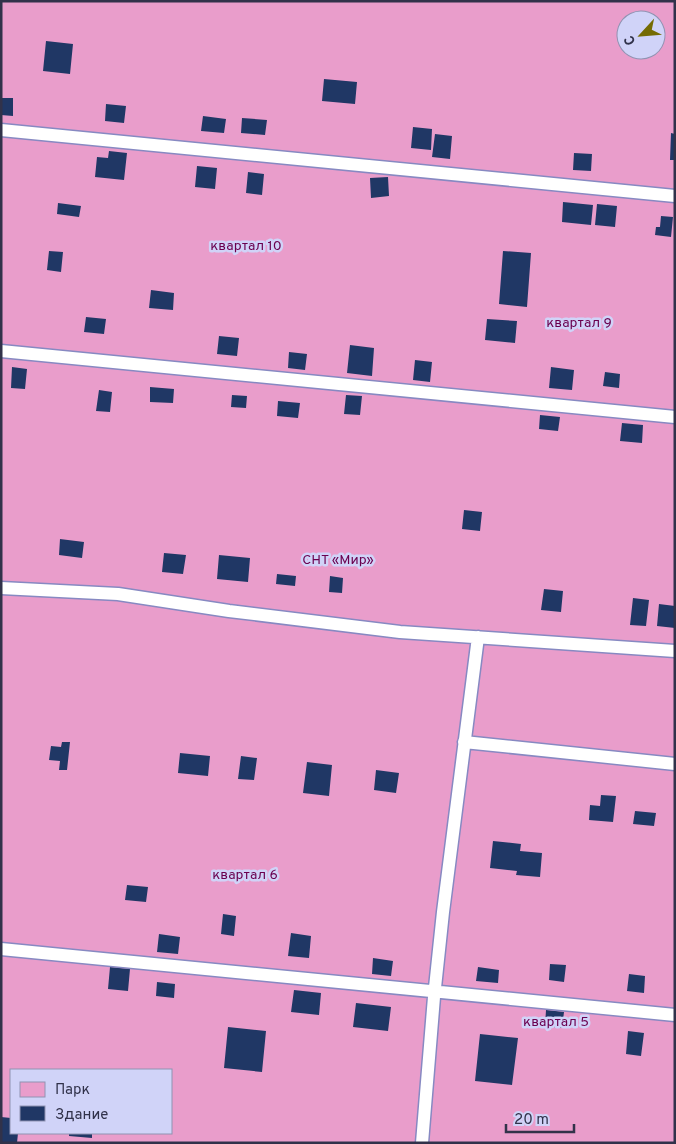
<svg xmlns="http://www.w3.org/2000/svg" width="676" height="1144" viewBox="0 0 676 1144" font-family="Overpass,sans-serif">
	<rect width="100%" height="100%" fill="#d0d3f8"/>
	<path fill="#e99dcb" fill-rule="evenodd" d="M1,1h674v1142h-674zM626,20h30v30h-30zM11,1070h160v63h-160z"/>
	<path fill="#203765" d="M46,41l27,3 -3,30 -27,-3z
		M324,79l33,3 -2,22 -33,-3z
		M1,98h12v18l-12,-1z
		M106,104l20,2 -2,17 -19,-2z
		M203,116l23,3 -2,14 -23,-2z
		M242,118l25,2 -2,15 -24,-2z
		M413,127l19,2 -1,21 -20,-2z
		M671,133l4,1v26h-5z
		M435,134l17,2 -2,23 -18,-2z
		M109,151l18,2 -3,27 -29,-3 2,-20 11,1z
		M574,153l18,1 -1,17 -18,-1z
		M197,166l20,2 -2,21 -20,-2z
		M248,172l16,2 -2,21 -16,-2z
		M388,177l1,19 -18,2 -1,-20z
		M563,202l30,3 -2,20 -29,-3z
		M58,203l23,3 -2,11 -22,-3z
		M597,204l20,2 -2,21 -20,-2z
		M661,216l12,1 -2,20 -16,-2 1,-8h4z
		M49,251l14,1 -2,20 -14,-2z
		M503,251l28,2 -4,54 -28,-3z
		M151,290l23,3 -1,17 -24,-2z
		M86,317l20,2 -2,15 -20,-2z
		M487,319l30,2 -2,22 -30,-3z
		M219,336l20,2 -2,18 -20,-2z
		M350,345l24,3 -2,28 -25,-3z
		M289,352l18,2 -2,16 -17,-2z
		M415,360l17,2 -2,20 -17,-2z
		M12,367l15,2 -2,20 -14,-1z
		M551,367l23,3 -2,20 -23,-2z
		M605,372l15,2 -1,14 -16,-2z
		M150,387l24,2 -1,14 -23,-1z
		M99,390l13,2 -2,20 -14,-1z
		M232,395l15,1 -1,12 -15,-1z
		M346,395l16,1 -2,19 -16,-1z
		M278,401l22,2 -2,15 -21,-2z
		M540,415l20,2 -2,14 -19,-2z
		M622,423l21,2 -1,18 -22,-2z
		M464,510l18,2 -2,19 -18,-2z
		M60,539l24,3 -2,16 -23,-3z
		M164,553l22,2 -3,19 -21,-2z
		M219,555l31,3 -2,24 -31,-3z
		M277,574l19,2 -1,10 -19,-2z
		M330,576l13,2 -1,15 -13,-1z
		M544,589l19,2 -2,21 -20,-2z
		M633,598l16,2 -3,26 -16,-1z
		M659,604l16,2v22l-18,-2z
		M62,742h8l-3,28h-8l1,-9 -11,-1 2,-14 10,1z
		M180,753l30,3 -2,20 -30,-3z
		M241,756l16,2 -3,22 -16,-1z
		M307,762l25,3 -3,31 -26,-3z
		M376,770l23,3 -3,20 -22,-3z
		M601,795l15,1 -3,26 -24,-2 1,-15 10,1z
		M635,811l21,2 -2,13 -21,-2z
		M493,841l28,3 -1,7 22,2 -2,24 -24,-2 1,-4 -27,-3z
		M127,885l21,2 -2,15 -21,-2z
		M223,914l13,2 -2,20 -13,-2z
		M291,933l20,3 -2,22 -21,-2z
		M159,934l21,3 -2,17 -21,-2z
		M373,958l20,3 -2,15 -19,-2z
		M550,964l16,1 -2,17 -15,-2z
		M110,967l20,2 -2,22 -20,-2z
		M478,967l21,3 -1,13 -22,-2z
		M629,974l16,2 -1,17 -17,-2z
		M157,982l18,2 -1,14 -18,-2z
		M294,990l27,3 -2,22 -28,-3z
		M356,1003l35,4 -3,24 -35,-4z
		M546,1010l18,2 -2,16 -17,-2z
		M228,1027l38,4 -4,41 -38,-4z
		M628,1031l16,2 -3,23 -15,-2z
		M480,1034l38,4 -6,47 -37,-4z
		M1,1117l10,1v15h7l-1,10h-16z
		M69,1133h23v5l-23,-2z"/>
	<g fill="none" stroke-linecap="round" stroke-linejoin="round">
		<defs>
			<path id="service" d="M1,130l674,66
				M1,351l674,66
				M1,588l117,6 111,17 171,21 275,19
				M464,742l211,22
				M1,949l674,66
				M422,1143l12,-146 9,-85 35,-275"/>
		</defs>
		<use href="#service" stroke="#8789c2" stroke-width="15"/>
		<use href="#service" stroke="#fff" stroke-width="12"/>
	</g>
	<g text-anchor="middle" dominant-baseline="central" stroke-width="5" stroke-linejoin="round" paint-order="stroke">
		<g font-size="14" fill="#6a004f" stroke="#d0d3f8">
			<text x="246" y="246">квартал 10</text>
			<text x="579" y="323">квартал 9</text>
			<text x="338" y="560">СНТ «Мир»</text>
			<text x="245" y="875">квартал 6</text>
			<text x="556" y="1022">квартал 5</text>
		</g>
	</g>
	<rect width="676" height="1144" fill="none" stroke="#31324a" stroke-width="5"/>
	<rect x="10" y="1069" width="162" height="65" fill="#d0d3f8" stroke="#9093b2"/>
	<rect x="20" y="1082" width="25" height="15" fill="#e99dcb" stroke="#9093b2"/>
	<text x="55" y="1094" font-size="15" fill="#31324a">Парк</text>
	<rect x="20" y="1106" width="25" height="15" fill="#203765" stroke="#9093b2"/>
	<text x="55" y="1119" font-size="15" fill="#31324a">Здание</text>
	<g transform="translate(641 35) rotate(244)"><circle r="24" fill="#d0d3f8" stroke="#9093b2"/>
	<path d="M0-4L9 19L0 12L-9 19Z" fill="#756b03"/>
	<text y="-8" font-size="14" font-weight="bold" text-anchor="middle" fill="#31324a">С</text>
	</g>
	<path d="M506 1124v8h68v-8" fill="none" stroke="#31324a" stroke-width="2.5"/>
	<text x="514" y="1124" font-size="15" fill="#31324a" stroke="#d0d3f8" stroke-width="4" paint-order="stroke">20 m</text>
</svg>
